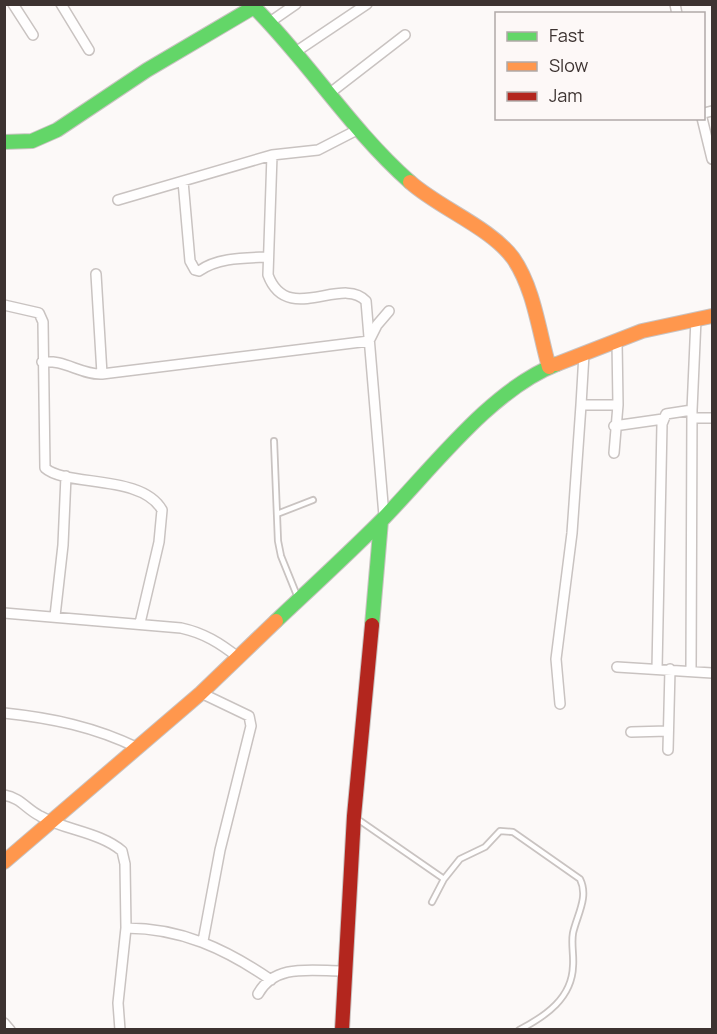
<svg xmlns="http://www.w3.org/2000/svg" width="717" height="1034" viewBox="0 0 717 1034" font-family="Manrope,sans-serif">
	<rect width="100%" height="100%" fill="#fcf9f8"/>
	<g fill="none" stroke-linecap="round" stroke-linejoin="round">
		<defs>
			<path id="lane" d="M274,441l4,100 3,15 17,42
				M277,514l36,-14
				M356,818l88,61 16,-20 25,-12 15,-16 13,1 67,47c9,18 -3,36 -7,54 -2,11 1,22 0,33 -1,32 -27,50 -54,64
				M432,902l12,-23"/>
			<path id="street" d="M13,4l20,31
				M61,4l28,46
				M675,4l2,10
				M270,22l26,-18
				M297,51l70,-47
				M330,93l75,-58
				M704,113l8,-2
				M702,118l10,41
				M272,155l-4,120c19,51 74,0 98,26l18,215
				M183,181l7,80 5,9 4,1c19,-14 47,-13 69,-14
				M118,200l154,-45 46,-5 39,-20
				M96,274l6,100
				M4,305l35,8 4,9 2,146c21,19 97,6 117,42l-3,32 -19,81
				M42,362c22,-3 39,13 60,12l267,-33 8,-16 12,-14
				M581,405l3,-51
				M692,418h20
				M614,426l49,-7
				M614,453l4,-48
				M4,613l177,15c23,5 39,15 58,30
				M55,616l8,-71 3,-69
				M617,667l95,6
				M657,669l5,-245 4,-10 26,-4
				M691,671l1,-261 4,-91
				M201,693l48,23 2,10 -31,124 -17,91
				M560,704l-4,-45 16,-126 9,-128h37l-1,-64
				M4,713c48,5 91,14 134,35
				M631,732l37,-1
				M668,750l2,-81
				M4,795c17,3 22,14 36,21 24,14 60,16 82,35l3,13 1,64c55,0 100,21 145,52
				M258,994c17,-31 54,-23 85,-23
				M4,1023l6,7
				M120,1030l-2,-27 8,-75"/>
			<path id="fast" d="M4,142l28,-1 25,-11 90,-60 107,-63c55,55 97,123 156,175
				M276,621c35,-33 71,-66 105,-100 50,-51 109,-131 176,-157
				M372,625l9,-104"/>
			<path id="slow" d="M410,182c29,26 80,45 103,76 21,30 26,74 36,109
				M557,364l85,-33 70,-15
				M4,862l197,-169 75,-72"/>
			<path id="jam" d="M342,1030l12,-214 18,-191"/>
		</defs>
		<use href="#lane" stroke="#c9c3c1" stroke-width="8"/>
		<use href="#street" stroke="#c9c3c1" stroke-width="12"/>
		<use href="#fast" stroke="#c9c3c1" stroke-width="16"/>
		<use href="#slow" stroke="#c9c3c1" stroke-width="16"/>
		<use href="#jam" stroke="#c9c3c1" stroke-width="16"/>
		<use href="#lane" stroke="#fffefe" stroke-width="4.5"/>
		<use href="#street" stroke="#fffefe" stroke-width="9"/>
		<use href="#fast" stroke="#63d668" stroke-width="14"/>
		<use href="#slow" stroke="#ff974d" stroke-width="14"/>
		<use href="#jam" stroke="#b3261e" stroke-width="14"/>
	</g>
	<rect width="717" height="1034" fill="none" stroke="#3d3331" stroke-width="12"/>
	<rect x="495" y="12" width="210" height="108" fill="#fdf8f7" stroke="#b0a9a8" stroke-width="1.5"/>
	<rect x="507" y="32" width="30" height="9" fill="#63d668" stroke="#b0a9a8" stroke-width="1.5"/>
	<text x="549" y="42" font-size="18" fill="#3d3331">Fast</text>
	<rect x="507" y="62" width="30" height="9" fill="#ff974d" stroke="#b0a9a8" stroke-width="1.5"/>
	<text x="549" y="72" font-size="18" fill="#3d3331">Slow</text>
	<rect x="507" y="92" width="30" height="9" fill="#b3261e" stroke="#b0a9a8" stroke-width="1.5"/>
	<text x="549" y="102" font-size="18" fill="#3d3331">Jam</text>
</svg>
